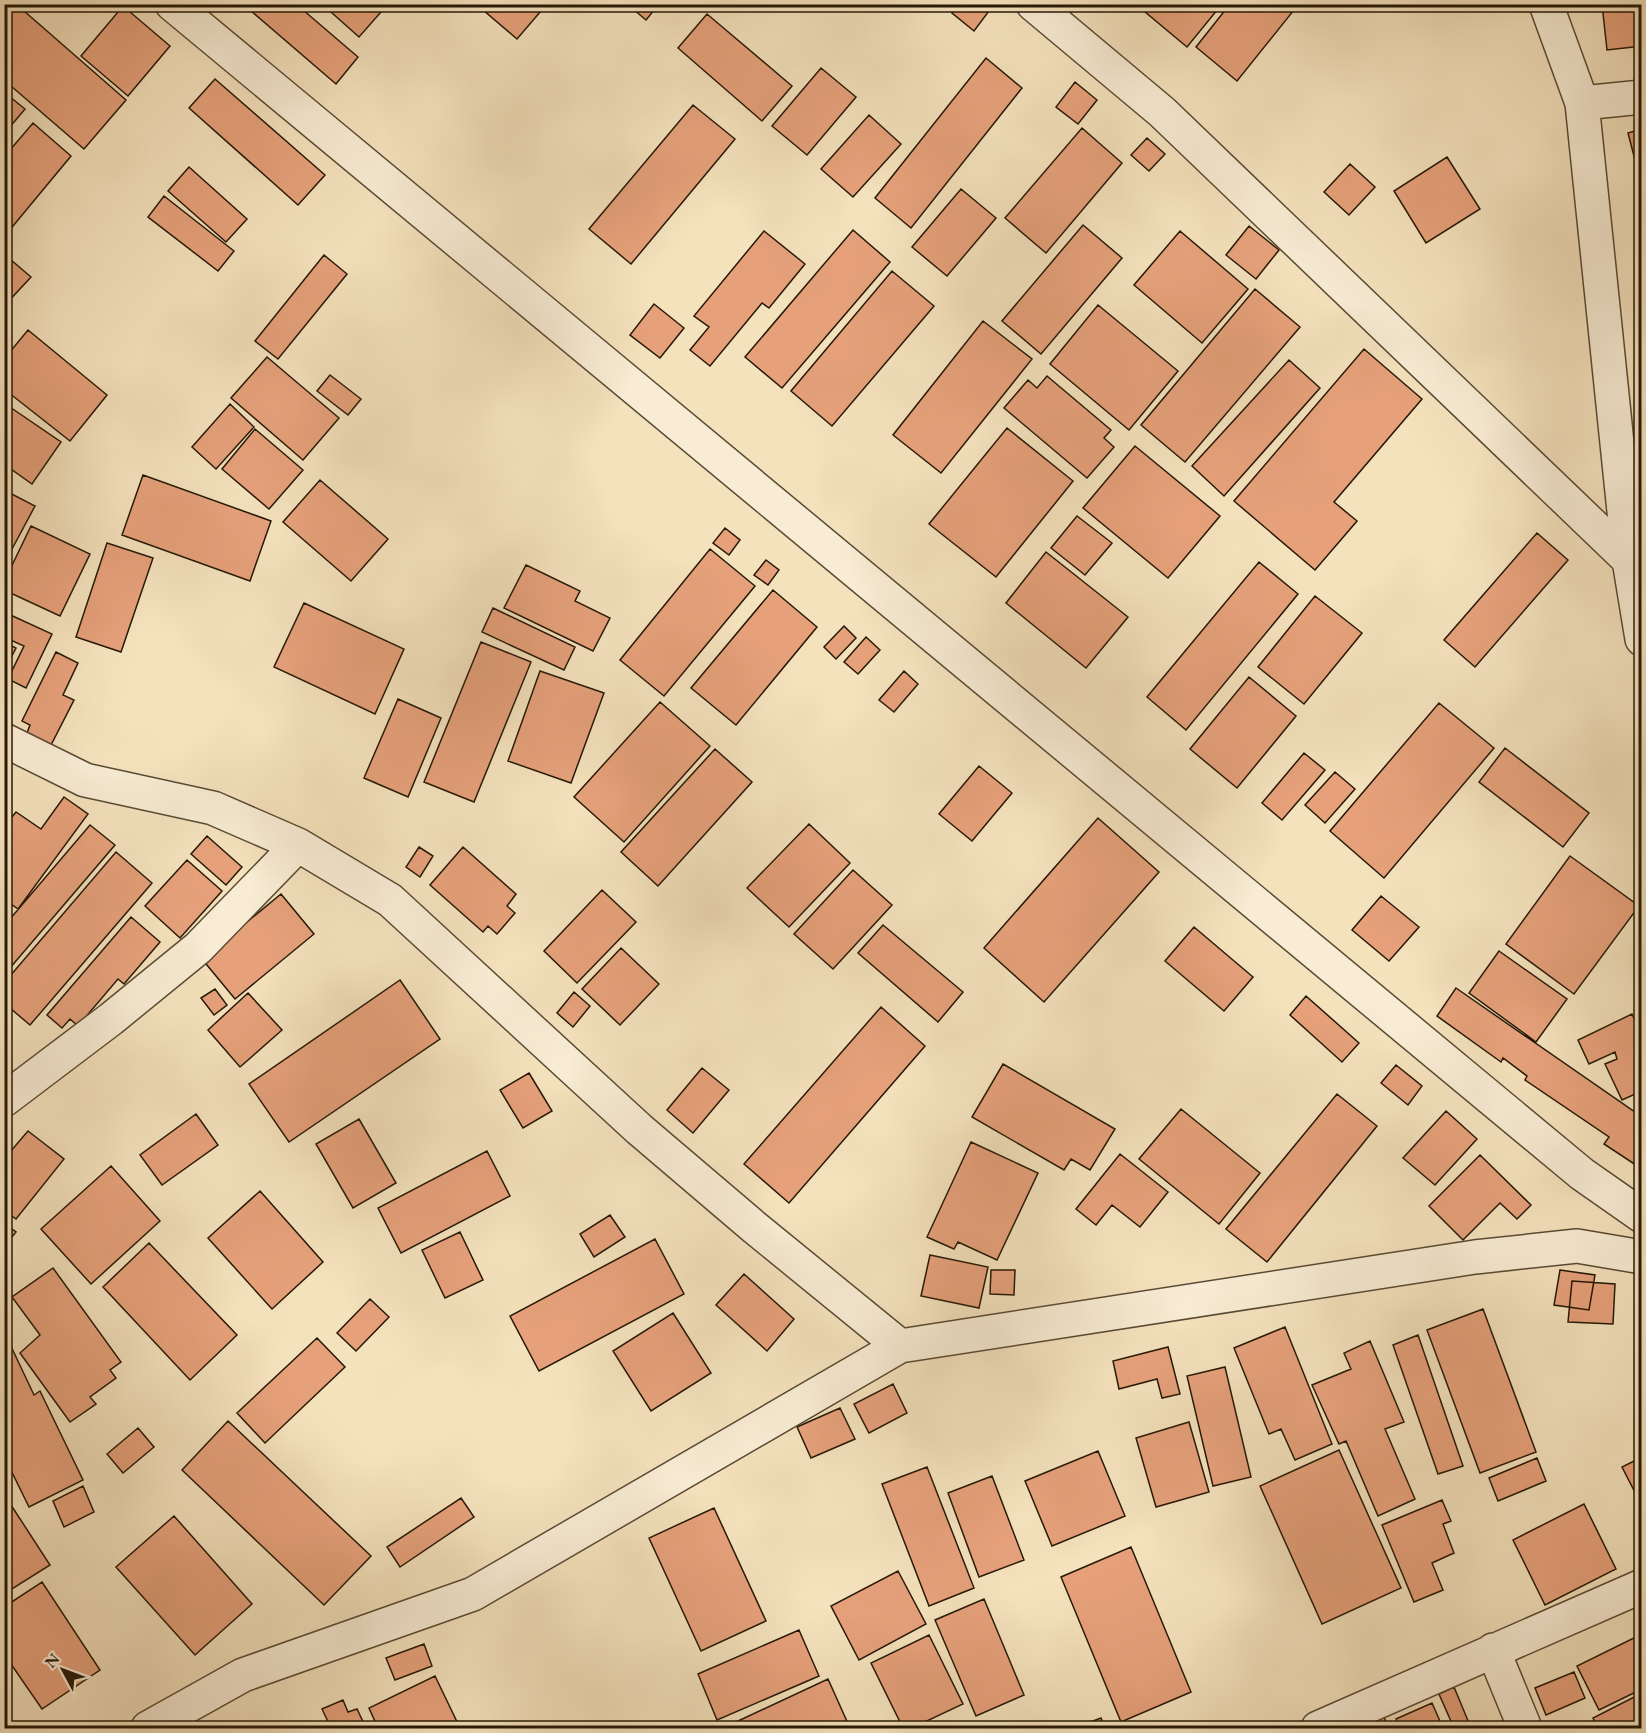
<svg xmlns="http://www.w3.org/2000/svg" width="1646" height="1733" viewBox="0 0 1646 1733" font-family="'EB Garamond',serif">
	<rect width="100%" height="100%" fill="#f4e2bd"/>
	<filter id="stains"><feTurbulence type="fractalNoise" baseFrequency=".00333" numOctaves="4"/><feColorMatrix values="0 0 0 0 .2 0 0 0 0 .09 0 0 0 0 .02 0 0 0 .5 -.17"/></filter>
	<radialGradient id="worn" r=".72"><stop offset=".6" stop-color="#630" stop-opacity="0"/><stop offset="1" stop-color="#630" stop-opacity=".3"/></radialGradient>
	<path fill="#e6a17b" stroke="#261806" stroke-width="1.5" d="M4,4h12l110,96 -42,49 -80,-69z
		M243,4h53l62,53 -22,27z
		M322,4h66l-29,33z
		M476,4h71l-30,35z
		M627,4h32l-13,16z
		M958,4h32l2,3 -18,24 -22,-18z
		M1149,4h73l-35,43 -43,-36z
		M1230,4l68,1 -61,76 -41,-34z
		M1602,4h40v42l-35,4z
		M123,6l47,40 -42,50 -47,-40z
		M707,14l85,72 -30,35 -84,-73z
		M986,58l36,30 -111,140 -36,-30z
		M821,68l35,29 -49,58 -35,-29z
		M215,79l110,96 -27,30 -109,-97z
		M1075,82l22,18 -19,24 -22,-17z
		M4,92l21,17 -21,25z
		M693,105l42,34 -104,125 -42,-35z
		M869,115l32,29 -48,53 -32,-28z
		M33,123l38,33 -63,76 -4,-2v-73z
		M1082,128l40,35 -76,90 -41,-35z
		M1642,129v34l-6,1 -8,-31z
		M1147,138l18,16 -16,17 -18,-16z
		M1447,157l33,52 -54,34 -32,-52z
		M1350,164l25,23 -26,28 -25,-23z
		M189,167l58,52 -21,23 -58,-51z
		M961,189l35,29 -49,58 -35,-29z
		M164,196l70,55 -16,20 -70,-54z
		M1083,225l39,33 -81,96 -39,-33z
		M1249,226l30,24 -23,29 -30,-24z
		M853,230l37,32 -108,126 -37,-31z
		M764,231l41,33 -36,44 -7,-5 -52,63 -20,-16 19,-23 -15,-11z
		M1180,231l68,58 -46,54 -68,-58z
		M4,254l27,23 -27,29z
		M324,255l23,19 -69,85 -23,-18z
		M892,271l42,35 -102,120 -41,-35z
		M1255,289l45,38 -115,135 -44,-37z
		M654,304l30,24 -24,30 -30,-23z
		M1098,305l80,66 -49,59 -79,-66z
		M983,321l49,38 -91,114 -48,-38z
		M28,330l79,65 -37,46 -66,-52v-30z
		M1364,349l58,50 -88,103 23,19 -42,49 -81,-69z
		M267,357l72,61 -36,42 -72,-62z
		M1289,360l31,28 -96,108 -32,-30z
		M330,375l31,24 -13,16 -31,-24z
		M1047,376l64,54 -7,8 10,9 -27,31 -83,-70 24,-28 9,8z
		M4,403l57,39 -29,42 -28,-20z
		M230,404l24,23 -38,42 -24,-22z
		M1007,428l66,53 -77,96 -67,-53z
		M255,429l48,41 -34,39 -47,-40z
		M1135,446l85,70 -52,62 -85,-70z
		M143,475l128,46 -21,60 -128,-46z
		M320,480l68,59 -37,42 -68,-59z
		M4,490l31,16 -31,58z
		M1077,516l35,27 -27,32 -34,-27z
		M31,526l59,28 -30,62 -56,-26v-8z
		M725,528l15,12 -11,15 -16,-12z
		M1537,533l31,27 -93,107 -31,-27z
		M107,543l46,15 -32,94 -45,-15z
		M710,549l45,37 -91,110 -44,-36z
		M1046,552l82,65 -42,51 -80,-65z
		M766,560l13,10 -11,15 -14,-10z
		M1259,562l39,32 -112,136 -39,-33z
		M526,565l54,26 -5,10 35,17 -17,33 -89,-43z
		M773,590l44,37 -81,98 -45,-37z
		M1315,596l47,37 -58,71 -46,-37z
		M304,603l100,46 -29,65 -101,-47z
		M493,608l82,39 -11,23 -82,-38z
		M4,612l48,22 -26,54 -18,-9 16,-33 -20,-9z
		M844,626l12,12 -20,21 -12,-12z
		M866,637l14,13 -22,24 -14,-12z
		M4,642l12,6 -12,23z
		M481,642l50,20 -57,140 -50,-20z
		M56,652l22,11 -15,32 11,5 -23,45 -24,-12 3,-8 -8,-4z
		M540,671l64,22 -33,90 -63,-22z
		M904,671l14,13 -24,28 -15,-12z
		M1249,677l47,39 -59,72 -47,-39z
		M398,699l43,19 -33,79 -44,-19z
		M660,702l50,44 -86,96 -50,-45z
		M1439,703l55,45 -110,130 -54,-47z
		M1505,748l84,65 -26,34 -84,-65z
		M715,749l37,33 -94,104 -37,-34z
		M1304,753l21,17 -43,50 -20,-17z
		M979,766l33,27 -40,48 -33,-27z
		M1335,772l20,17 -30,34 -20,-18z
		M64,797l24,17 -70,95 -14,-10v-72l12,-15 25,17z
		M1098,818l61,54 -115,130 -60,-54z
		M809,824l41,39 -61,64 -42,-39z
		M90,825l25,20 -111,130v-49z
		M207,836l35,31 -16,18 -35,-31z
		M419,847l14,9 -13,21 -14,-10z
		M463,847l53,47 -9,12 8,7 -18,21 -9,-8 -5,6 -53,-47z
		M116,852l36,31 -122,142 -26,-22v-20z
		M1570,856l69,50 -65,88 -68,-50z
		M187,860l35,31 -42,47 -35,-32z
		M853,870l39,35 -59,64 -39,-35z
		M602,890l34,32 -59,61 -33,-32z
		M281,894l33,40 -79,65 -33,-40z
		M1381,896l38,31 -30,34 -37,-31z
		M131,917l29,25 -36,42 -6,-5 -40,47 -8,-7 -8,9 -15,-13z
		M883,925l80,67 -25,30 -80,-69z
		M1194,927l59,50 -29,34 -59,-50z
		M621,948l38,36 -39,41 -38,-36z
		M1499,951l68,48 -31,43 -67,-49z
		M400,980l40,59 -151,103 -40,-58z
		M1456,988l186,129v52l-38,-25 5,-7 -84,-57 2,-4 -24,-18 -2,4 -64,-46z
		M215,989l12,16 -13,10 -13,-17z
		M574,992l16,14 -17,21 -16,-14z
		M248,993l34,37 -42,37 -32,-37z
		M1306,996l53,47 -17,19 -52,-47z
		M881,1007l44,39 -136,157 -45,-39z
		M1632,1014l10,21v56l-20,9 -17,-36 12,-5 -2,-7 -26,12 -11,-24z
		M1003,1064l112,65 -25,41 -19,-11 -7,11 -92,-53z
		M1396,1065l26,21 -14,19 -27,-22z
		M702,1068l27,22 -36,43 -26,-23z
		M529,1073l23,38 -29,17 -23,-38z
		M1337,1094l40,32 -110,136 -41,-33z
		M1181,1109l79,64 -41,51 -80,-65z
		M1446,1111l31,28 -42,46 -32,-27z
		M196,1114l22,31 -56,40 -22,-30z
		M359,1119l37,64 -43,25 -37,-64z
		M28,1131l36,28 -48,60 -12,-9v-51z
		M971,1142l67,31 -41,87 -39,-18 -4,7 -27,-12z
		M487,1151l23,45 -109,57 -23,-45z
		M1120,1154l48,38 -28,35 -28,-22 -16,20 -20,-16z
		M1480,1155l51,50 -14,14 -17,-16 -37,37 -34,-34z
		M111,1166l49,55 -69,63 -50,-55z
		M260,1191l63,71 -51,47 -64,-71z
		M610,1215l15,22 -31,20 -14,-23z
		M4,1223l12,9 -12,15z
		M460,1232l23,48 -38,18 -23,-48z
		M655,1239l29,55 -145,77 -29,-55z
		M149,1243l88,92 -47,45 -87,-93z
		M930,1255l58,12 -9,41 -58,-12z
		M53,1268l68,94 -11,8 6,8 -26,19 6,7 -26,18 -50,-69 20,-18 -28,-38z
		M991,1270h24l-1,25 -24,-1z
		M1560,1270l35,5 -6,35 -35,-5z
		M744,1274l50,45 -27,32 -51,-46z
		M1572,1281l43,3 -2,40 -45,-2z
		M370,1299l19,18 -33,34 -19,-18z
		M1483,1309l53,143 -56,21 -53,-143z
		M673,1313l38,60 -60,38 -38,-60z
		M1285,1327l47,117 -37,16 -14,-31 -12,5 -35,-86z
		M1418,1335l45,131 -25,8 -45,-129z
		M317,1338l28,29 -80,76 -28,-30z
		M8,1340l26,55 6,-4 43,89 -54,27 -25,-51v-114z
		M1370,1341l34,81 -19,7 30,70 -37,17 -32,-75 -7,3 -27,-59 39,-16 -7,-16z
		M1168,1347l12,47 -18,4 -5,-19 -38,10 -6,-28z
		M1225,1367l26,110 -38,9 -26,-110z
		M893,1384l14,29 -38,20 -15,-29z
		M840,1408l15,31 -44,19 -14,-31z
		M228,1421l143,135 -47,49 -142,-135z
		M1189,1422l20,70 -53,15 -20,-69z
		M138,1428l16,19 -31,26 -16,-19z
		M1339,1450l62,138 -79,36 -62,-138z
		M1098,1451l27,65 -73,30 -27,-65z
		M1642,1457v49l-20,-39z
		M1537,1458l9,23 -48,20 -9,-23z
		M927,1467l47,121 -45,18 -47,-122z
		M992,1476l32,84 -45,17 -31,-84z
		M83,1486l11,26 -30,15 -11,-26z
		M461,1498l13,19 -74,50 -13,-20z
		M1442,1500l9,21 -8,3 11,29 -22,10 11,27 -29,12 -32,-77z
		M1584,1504l32,65 -71,36 -32,-65z
		M11,1505l39,60 -46,29v-85z
		M714,1508l52,113 -65,30 -52,-113z
		M174,1516l78,88 -57,51 -79,-88z
		M1131,1547l60,145 -70,30 -60,-145z
		M898,1571l28,53 -67,36 -28,-54z
		M42,1582l58,88 -58,39 -38,-55v-47z
		M984,1599l40,96 -48,21 -41,-96z
		M799,1630l20,46 -102,44 -19,-46z
		M1642,1634v55l-43,21 -22,-44z
		M929,1635l34,69 -51,24h-9l-32,-65z
		M424,1644l8,22 -37,14 -9,-22z
		M1574,1672l11,26 -39,17 -11,-27z
		M435,1676l25,52h-82l-9,-20z
		M828,1679l22,49h-127z
		M1454,1687l17,41h-17l-15,-34z
		M1642,1693v35h-44l-5,-10z
		M343,1700l5,12 9,-3 9,19h-35l-9,-19z
		M1432,1703l11,25h-43l-4,-9z
		M1383,1714l5,14h-17l-3,-7z
		M1101,1718l4,10h-31z"/>
	<g fill="none" stroke-linecap="round" stroke-linejoin="round">
		<defs>
			<path id="minor" d="M172,4l1410,1170 60,42
				M1033,4l129,108 467,448
				M1546,4l36,99 47,457 13,79
				M1582,103l60,-6
				M4,740l81,40 128,28 85,37 92,55 249,229 115,98 146,119
				M4,1100l107,-81 87,-71 100,-103
				M1493,1650l32,78
				M148,1728l95,-53 230,-81 427,-248 575,-89 102,-11 65,11
				M1318,1728l324,-142"/>
		</defs>
		<use href="#minor" stroke="#5a4a34" stroke-width="36"/>
		<use href="#minor" stroke="#f8ecd4" stroke-width="33"/>
	</g>
	<rect width="1646" height="1733" fill="none" stroke="#f4e2bd" stroke-width="24"/>
	<rect x="6" y="6" width="1634" height="1721" fill="none" stroke="#261806" stroke-width="3"/>
	<rect x="12" y="12" width="1622" height="1709" fill="none" stroke="#261806" stroke-width="1.5"/>
	<g transform="translate(63 1670) rotate(311)" stroke="#f8ecd4" stroke-width="4.5" paint-order="stroke">
	<path d="M0-4.5L10 22L0 15L-10 22Z" fill="#261806"/>
	<text y="-9" font-size="16" font-weight="bold" text-anchor="middle" fill="#261806">N</text>
	</g>
	<rect width="100%" height="100%" filter="url(#stains)"/>
	<rect width="100%" height="100%" fill="url(#worn)"/>
</svg>
